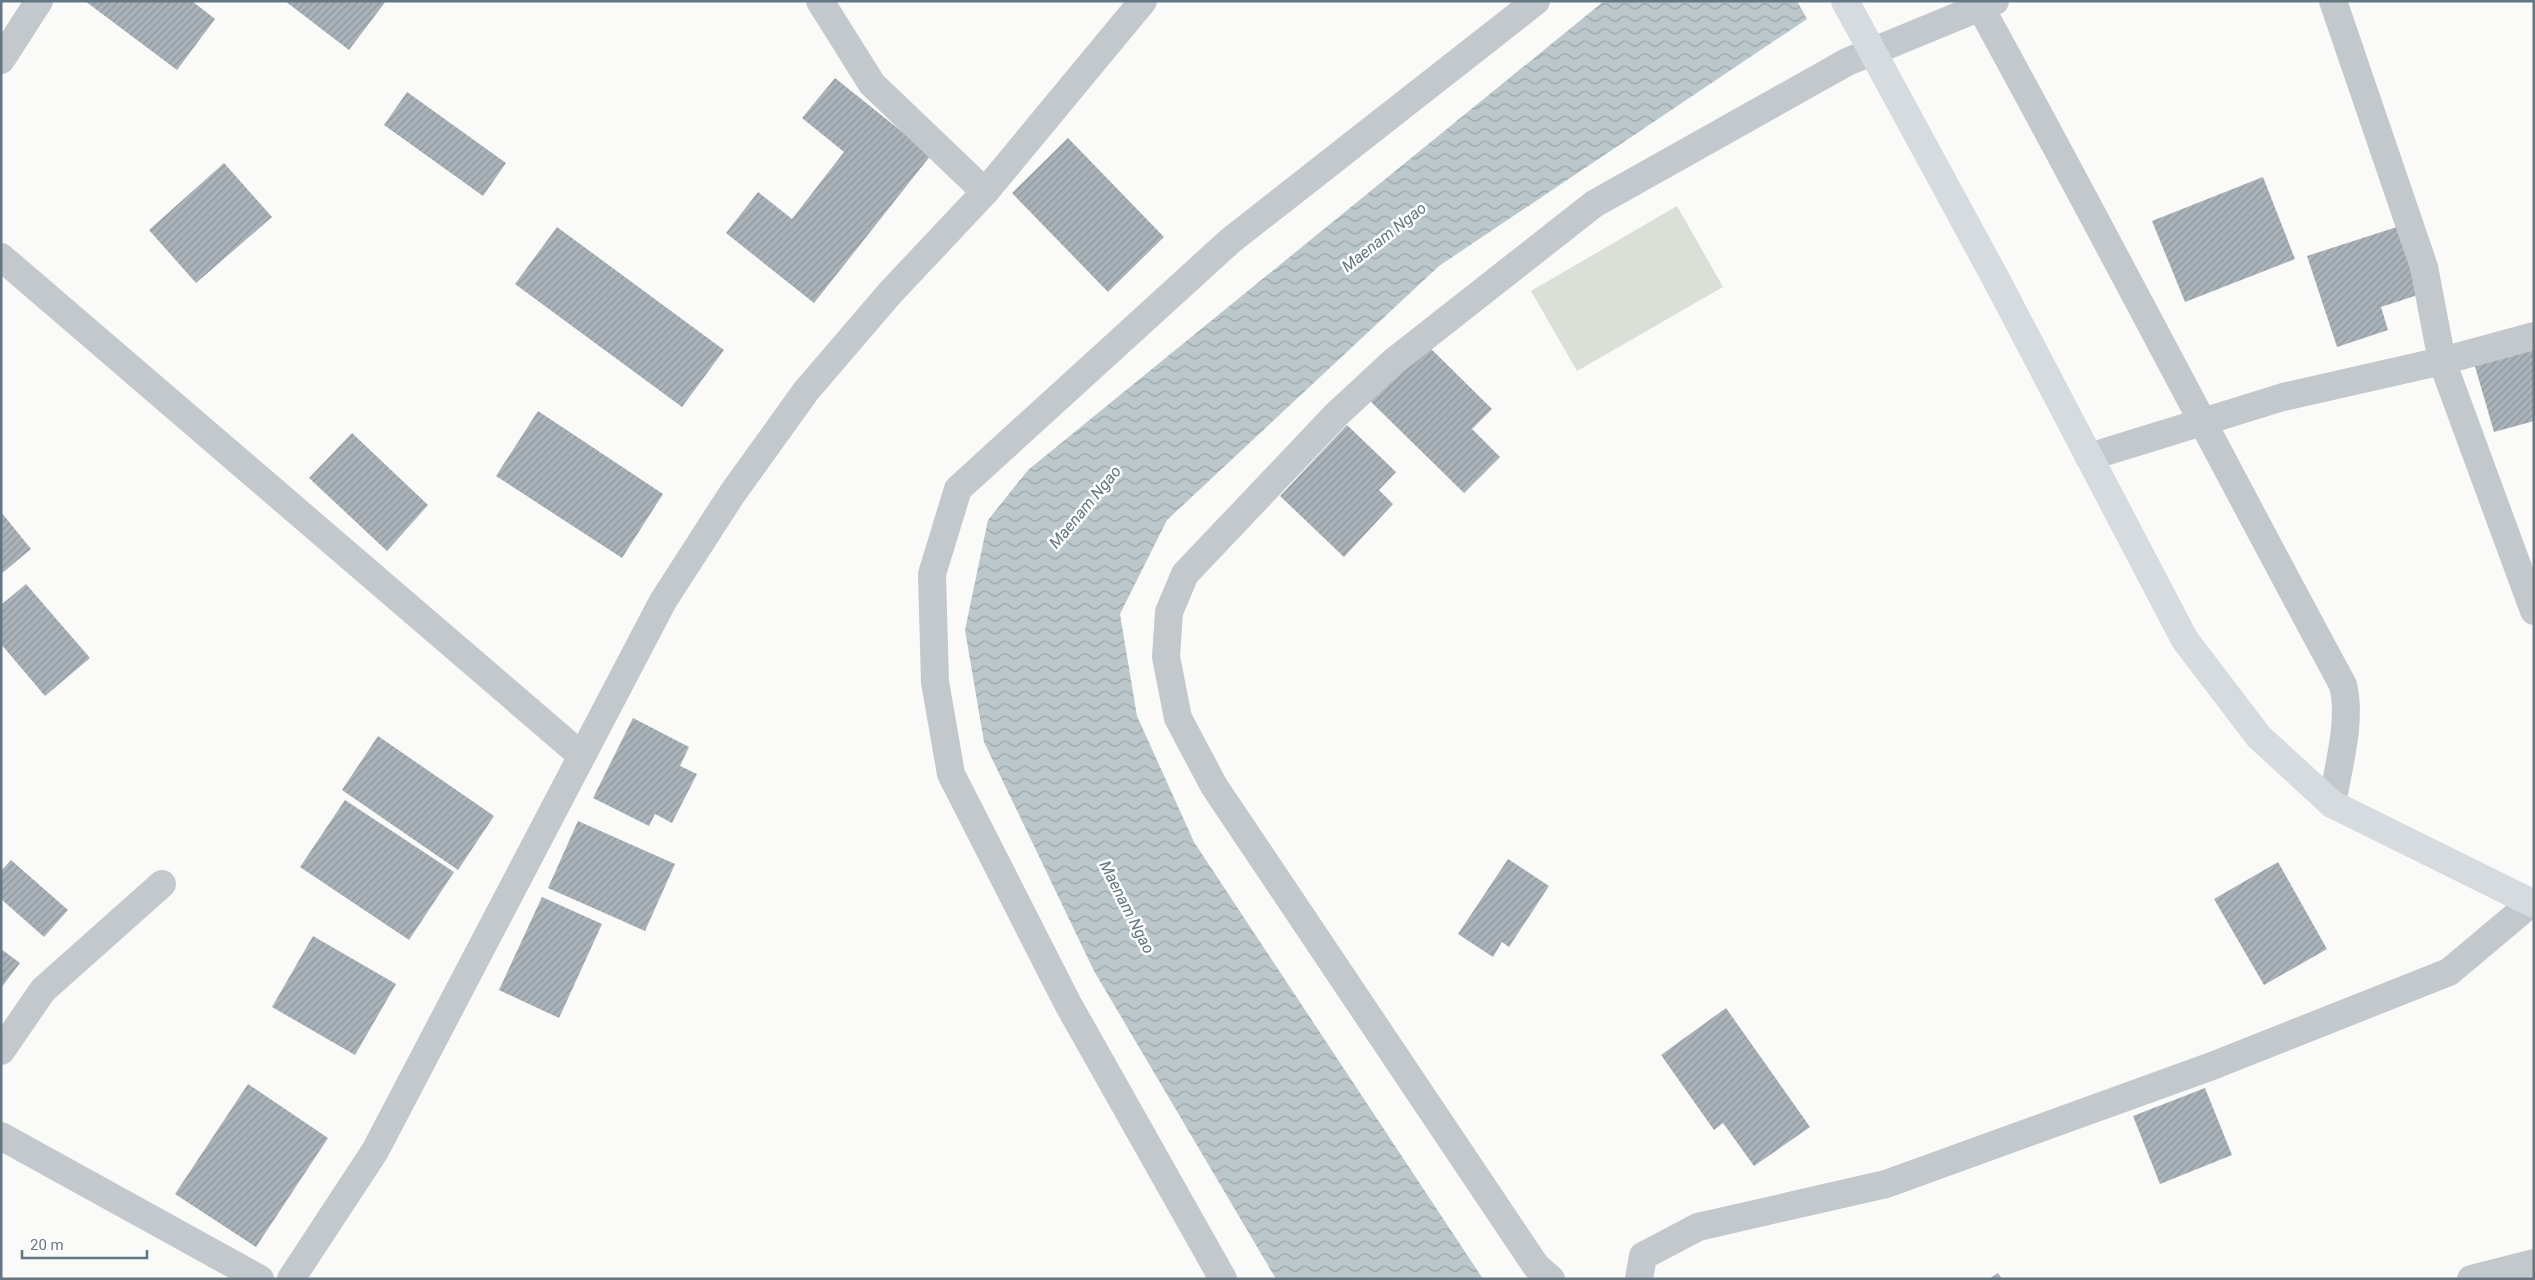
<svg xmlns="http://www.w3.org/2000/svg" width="2535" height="1280" viewBox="0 0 2535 1280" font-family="Roboto,sans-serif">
	<defs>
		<pattern id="water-waves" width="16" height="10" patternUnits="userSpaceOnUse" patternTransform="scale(1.25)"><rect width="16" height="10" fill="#bbc7cb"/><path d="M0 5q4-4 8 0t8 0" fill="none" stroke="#9ca6aa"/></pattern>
		<pattern id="building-hatch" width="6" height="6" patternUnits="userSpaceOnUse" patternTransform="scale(1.25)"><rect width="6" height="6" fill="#aab3b9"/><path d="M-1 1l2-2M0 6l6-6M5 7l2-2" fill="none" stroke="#8e969c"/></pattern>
	</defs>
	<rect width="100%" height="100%" fill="#fafaf8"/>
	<path fill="#dadfd7" d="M1677,206l46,81 -146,84 -46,-80z"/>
	<path fill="url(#water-waves)" d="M1604,1h193l10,18 -368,247 -272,254 -47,94 17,102 57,126 289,437h-207l-182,-308 -110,-229 -19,-112 23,-110 40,-50z"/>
	<path fill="url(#building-hatch)" d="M85,1h107l23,18 -38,51z
		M285,1h101l-37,49z
		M835,78l96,77 -117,148 -88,-70 32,-41 34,27 52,-67 -42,-34z
		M407,92l99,71 -23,33 -99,-71z
		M1068,138l96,99 -56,55 -96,-99z
		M224,163l48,54 -76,66 -47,-53z
		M2263,177l32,82 -110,43 -33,-81z
		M2403,225l21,68 -43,14 7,23 -51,17 -30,-91z
		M557,227l167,123 -42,57 -167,-123z
		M1424,342l68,67 -20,20 28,28 -36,36 -96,-94z
		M2534,345v76l-40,11 -20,-69z
		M538,411l125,83 -41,64 -126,-82z
		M1347,425l49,47 -17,18 14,14 -49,53 -64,-61z
		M352,433l76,72 -41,46 -78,-73z
		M1,512l30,37 -30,25z
		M26,584l64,74 -45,38 -44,-52v-39z
		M633,718l56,29 -9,19 17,8 -25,49 -17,-9 -6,12 -56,-28z
		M378,736l116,80 -36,54 -116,-80z
		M345,800l109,72 -45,68 -109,-73z
		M578,821l97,43 -30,67 -97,-43z
		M1508,859l41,27 -40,61 -7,-5 -9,15 -35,-23z
		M11,860l57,50 -24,27 -43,-38v-28z
		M2278,862l49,87 -63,36 -50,-86z
		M542,897l60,27 -43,94 -60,-28z
		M313,936l83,48 -41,71 -83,-48z
		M1,949l19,14 -19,25z
		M1726,1008l84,119 -56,39 -31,-43 -9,7 -53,-75z
		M248,1084l80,54 -72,109 -81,-53z
		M2205,1088l27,67 -72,29 -27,-68z
		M1998,1273l4,6h-13z"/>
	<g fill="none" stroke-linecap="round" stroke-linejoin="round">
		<path stroke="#c3c8cc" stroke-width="28" d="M820,1l52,83 113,108
			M1977,1c125,227 243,457 366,684 9,35 -5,83 -11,119
			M2333,1l91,266 18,94 92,250
			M1,60l38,-59
			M1,257l581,499
			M2089,457l194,-60 159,-36 92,-25
			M1,1051l42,-61 119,-106
			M1,1136l259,143
			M291,1279l84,-128 288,-550 69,-107 74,-103 84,-98 95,-101 158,-191
			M1223,1279l-155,-275 -117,-230 -16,-92 -3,-108 26,-85 272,-248 306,-240
			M1551,1279l-15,-13 -322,-480 -36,-68 -12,-61 3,-45 16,-38 151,-159 57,-53 201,-158 253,-142 148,-61
			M1639,1279l4,-23 55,-29 188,-43 326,-118 237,-94 81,-68
			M2471,1279l63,-16"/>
		<path stroke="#d6dbdf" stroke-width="28" d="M1845,1l151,278 189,361 74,97 73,67 202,100"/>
	</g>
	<g text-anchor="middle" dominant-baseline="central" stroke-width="5" stroke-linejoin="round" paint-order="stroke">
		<g font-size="16" font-style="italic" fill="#60757c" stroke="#fff">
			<text transform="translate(1384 237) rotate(-38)">Maenam Ngao</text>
			<text transform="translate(1085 507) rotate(-50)">Maenam Ngao</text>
			<text transform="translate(1127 907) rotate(63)">Maenam Ngao</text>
		</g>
	</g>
	<rect width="2535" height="1280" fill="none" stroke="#657683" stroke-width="5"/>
	<path d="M22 1250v8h125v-8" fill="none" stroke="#657683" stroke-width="2.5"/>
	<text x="30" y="1250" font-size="15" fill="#657683" stroke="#ffffff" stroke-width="4" paint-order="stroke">20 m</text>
</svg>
